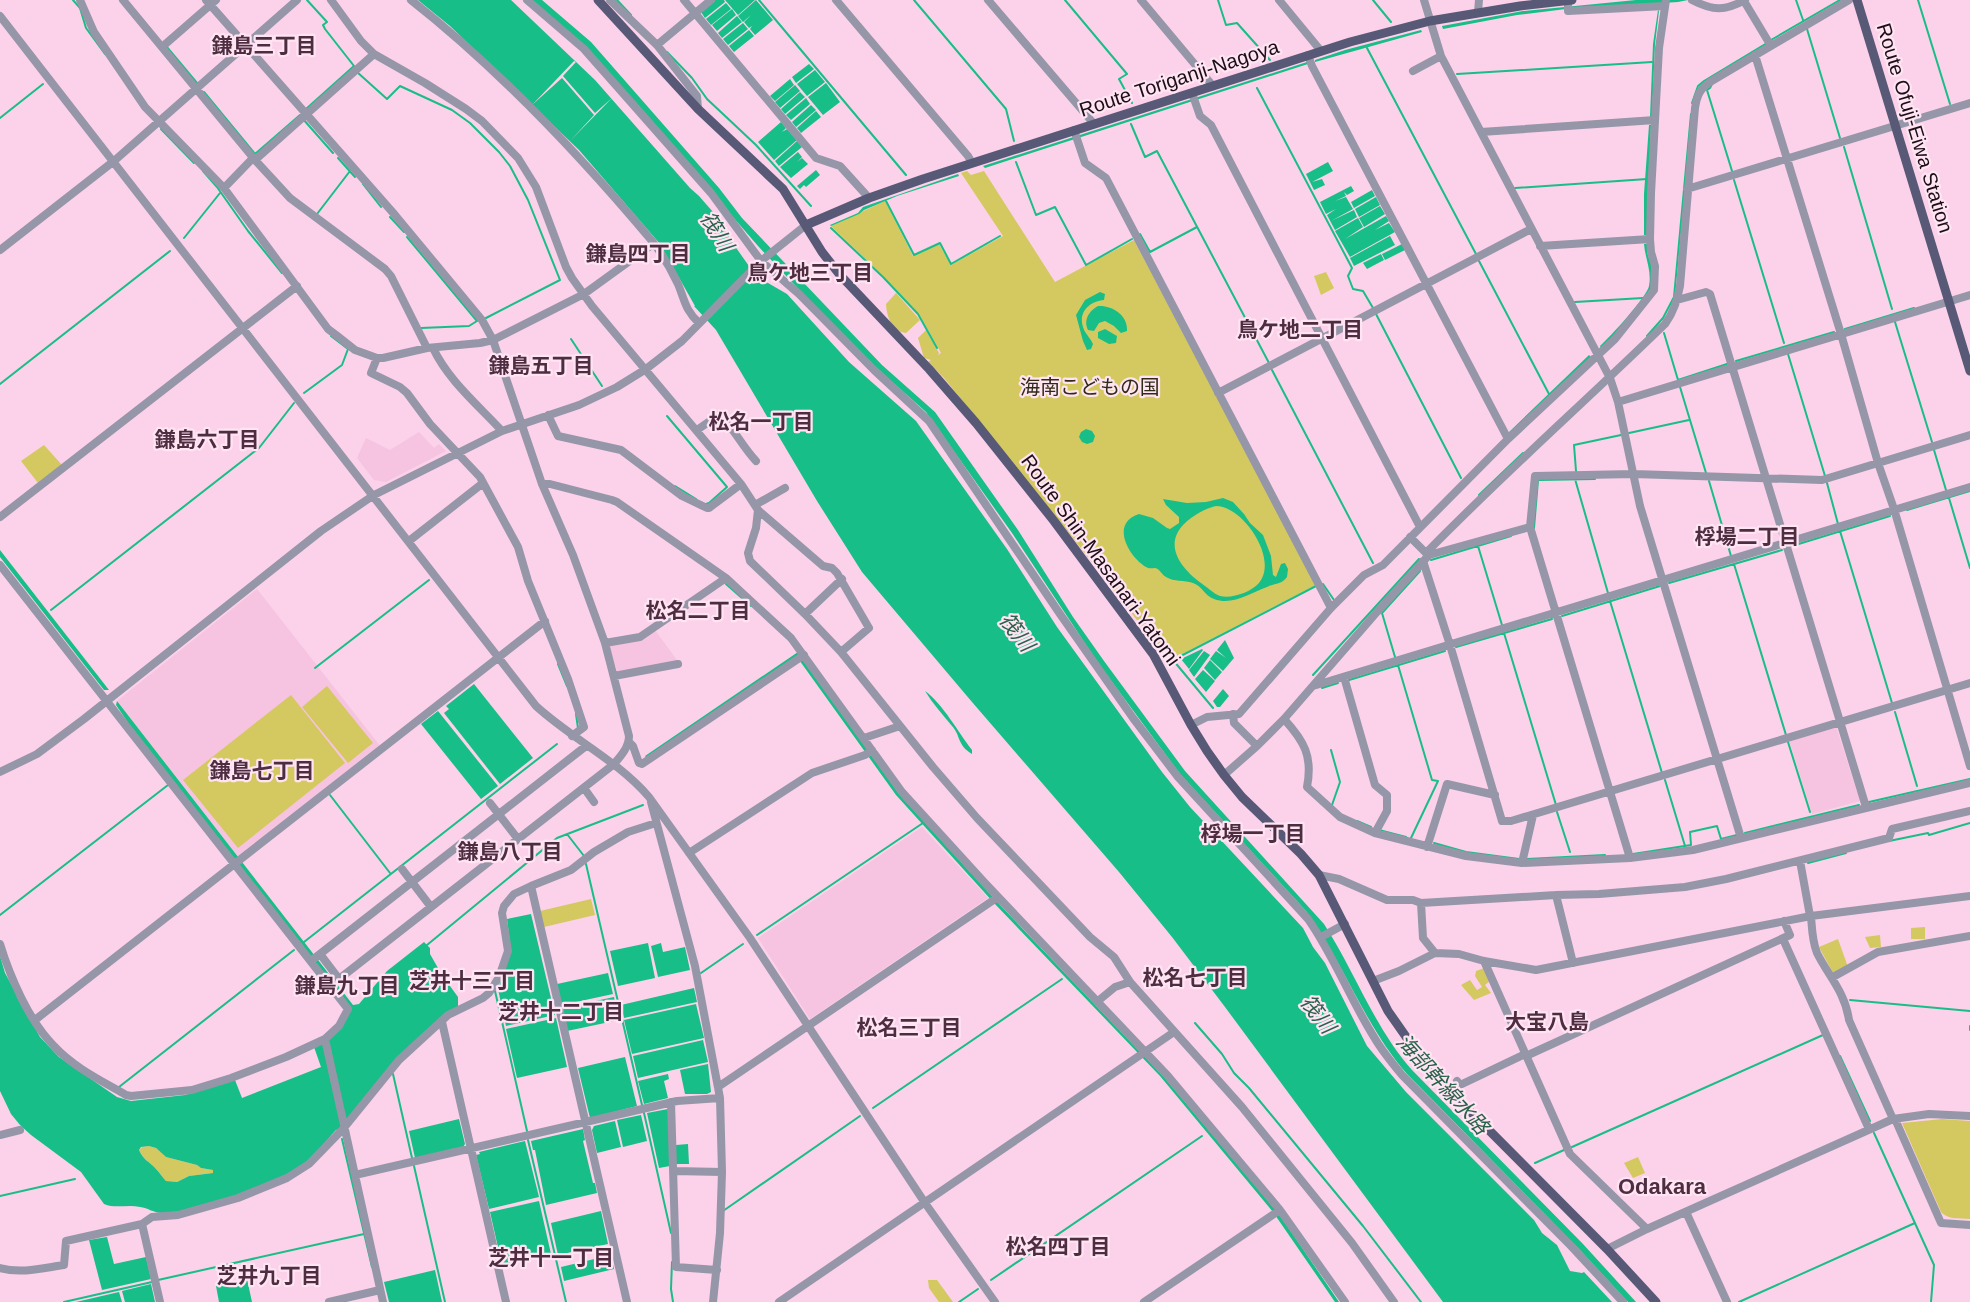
<svg xmlns="http://www.w3.org/2000/svg" width="1970" height="1302" viewBox="0 0 1970 1302" font-family="Helvetica,'Noto Sans JP',sans-serif">
	<rect width="100%" height="100%" fill="#fcd1ea"/>
	<path fill="#f6c4e0" d="M419,432l15,16 5,-4 7,7 -60,31 -12,-2 -17,-22 9,-20 24,12z
		M257,589l124,158 -142,111 -122,-157z
		M655,630l24,33 -60,10 -2,-2 -8,-25 1,-2z
		M1836,726l24,75 -48,13 -23,-74z
		M922,827l66,71 -178,121 -52,-81z"/>
	<path fill="#d4c960" d="M967,171l4,4 13,-4 71,111 79,-42 182,345 -149,77 -16,-24 -93,-119 -114,-141 -16,-16 3,-2 -7,-2 -6,-20 8,-8 13,23 -1,2 3,-2 -22,-39 -36,-38 -52,-50 54,-25 28,55 26,-12 12,21 52,-29 -42,-63z
		M1326,272l8,16 -13,7 -7,-19z
		M896,293l24,27 -14,13c-15,-2 -19,-16 -20,-29z
		M44,445l18,20 -24,18 -17,-22z
		M327,686l46,57 -25,20 -46,-56z
		M291,695l54,68 -107,85 -55,-68z
		M591,899l4,16 -51,12 -4,-16z
		M1925,927v12h-14v-11z
		M1880,935l1,12 -11,1 -5,-11z
		M1838,939l10,28 -15,6 -14,-26z
		M1484,968l6,13 -5,4 6,8 -17,7 -13,-15 9,-5 7,10 5,-3 -7,-11 1,-5z
		M1942,1119l28,2v98c-10,-1 -22,1 -29,-7l-39,-89z
		M149,1146l7,2 10,9 31,8 4,3 13,2 -1,3 -24,3 -12,6 -11,-1c-4,-4 -6,-8 -10,-12 -7,-8 -12,-8 -17,-19l3,-3z
		M1638,1157l7,16 -12,5 -9,-15z
		M928,1280h9l16,22h-14l-10,-14z"/>
	<path fill="#18be87" fill-rule="evenodd" d="M418,0h93l84,80 95,108 9,8 21,24 12,22 24,34 31,18 62,68 67,59 91,128 50,78 105,145 28,35 113,121 10,19 12,16 42,83 39,46 128,128 8,13 15,12 13,26 12,2 2,-1 28,30h-169l-218,-295 -53,-70 -53,-65 -147,-170 -110,-130 -45,-71 -101,-171 -22,-24h1l-35,-62 -81,-94 -129,-124z
		M532,0h10l49,42 128,146 23,30 140,147 53,47 83,118 55,87 31,44 81,110 139,153c31,48 50,103 88,146l171,174 53,58h-8l-50,-54 -171,-174c-43,-49 -63,-111 -101,-163l-126,-137 -82,-111 -86,-130 -86,-121 -72,-64 -96,-102 -173,-200z
		M715,0h9l1,2 -20,16 -4,-6z
		M725,0h30l-17,15z
		M756,0l17,20 -18,15 -5,-6 2,-3 -3,2 -5,-6 7,-7 -8,7 -5,-6z
		M1636,0h52l-10,2 -112,7 -49,6 -74,14 -1,-3 81,-15z
		M726,3l5,6 -20,16 -5,-6z
		M732,9l4,6 -19,16 -5,-6z
		M1658,10l1,1 -4,33 -3,73h-2l3,-73z
		M737,16l5,6 -20,16 -4,-5z
		M743,23l5,6 -20,16 -5,-6z
		M749,30l5,6 -20,16 -5,-6z
		M1421,30l1,2 -107,30v-2l30,-10z
		M1307,62l1,2 -323,104 -2,-2z
		M809,64l5,5 -18,14 -4,-6z
		M815,70l10,12 -18,14 -10,-12z
		M790,79l4,6 -19,16 -5,-5z
		M826,83l14,19 -17,13 -15,-18z
		M795,85l5,6 -20,17 -5,-6z
		M800,92l5,5 -20,17 -4,-5z
		M806,98l4,6 -19,16 -5,-5z
		M811,105l5,5 -20,17 -4,-5z
		M816,111l5,6 -20,16 -4,-5z
		M781,122l5,6 -4,4 5,-3 10,11 -23,20 -16,-18z
		M1649,125h2l-4,110h-3v-41z
		M797,141l5,6 -23,19 -4,-5z
		M798,152l4,5 -5,5 5,-4 6,6 -17,14 -11,-11z
		M1328,162l5,9 -21,11 10,-3 3,6 -11,5 -8,-16z
		M816,170l4,5 -14,12 -2,-2 -4,4 -3,-3z
		M958,174l1,2 -62,20 -33,14 -5,4 -28,12 -1,-1 28,-12 5,-6z
		M1351,186l3,5 -7,4 -3,-3 2,4 -11,5 11,-4 7,12 -22,12 23,-11 3,7 -22,13 -8,-15 9,-6 -10,5 -6,-12z
		M1372,190l3,6 -21,12 -3,-6z
		M1376,197l4,8 -21,12 -4,-8z
		M1380,206l5,8 -21,13 -5,-9z
		M1386,216l3,5 -14,9 14,-7 6,9 -45,25 -15,-26 23,-13 5,9 -18,12z
		M1390,236l5,9 -41,21 -4,-8z
		M1402,244l3,6 -20,10 -3,-6z
		M1644,244h3v8l5,15 -1,22 -38,48 -12,11 -1,-2c10,-9 47,-49 49,-60 3,-15 -4,-28 -5,-42z
		M1381,254l3,6 -17,9 -4,-6z
		M1100,292l5,2 -1,6c-14,1 -26,12 -21,27 2,7 7,10 10,17l-2,5 -4,1 -4,-9 -7,-26 9,-15z
		M1098,306c14,-1 30,9 29,25l-6,2 -7,-7 -9,-5 -6,2 -5,8 -6,-1c-5,-10 1,-19 10,-24z
		M1105,329l12,7 -1,7 -7,1 -11,-6v-6z
		M1589,355l2,2 -82,77 -1,-1z
		M1086,429l6,2 3,5 -2,6 -6,2 -5,-2 -3,-5 2,-5z
		M1163,499l24,4 19,-1 17,-4 10,4 11,12 6,9 13,12 8,21 2,19 3,2 5,-13 4,-1 3,6 -1,8c-6,8 -12,6 -20,10 -17,6 -34,19 -53,12 -9,-3 -12,-13 -21,-16 -9,-3 -19,-1 -27,-6 -4,-2 -6,-8 -11,-9 -3,0 -6,1 -9,-1 -18,-11 -36,-44 -7,-53l14,4 14,10 3,1 9,-6v-6l-13,-12zM1216,506c27,0 63,53 43,77 -8,9 -27,16 -39,13 -6,-2 -13,-9 -19,-13 -24,-18 -40,-43 -10,-65 7,-5 16,-10 25,-12z
		M0,550l109,140h-5l-104,-133z
		M1225,640l9,18 -11,13 -13,-12 6,-8 10,7 -9,-8z
		M1202,649l1,1 -14,19 -8,-10z
		M1204,651l6,4 -16,22 -5,-7z
		M798,652l101,142 103,113 162,170 115,137 60,88h-4l-62,-90 -113,-136 -166,-173 -98,-108 -99,-138 -150,102 -2,-3z
		M1210,660l12,12 -7,8 -11,-12z
		M1203,670l12,11 -9,11 -11,-13z
		M474,684l59,74 -33,26 -56,-71 5,-4 -3,-3z
		M1223,689l6,7 -9,11h-3l-4,-6z
		M925,691c18,13 33,41 47,59v4c-15,-9 -11,-18 -20,-28 -9,-11 -19,-22 -27,-35z
		M117,701l236,304 6,-1 28,-33 37,-29 6,6v6l12,21 16,22v11l-61,51 -57,70 -4,1c-11,12 -22,27 -35,36 -27,20 -106,47 -139,47 -8,0 -14,-5 -22,-6 -12,-3 -24,2 -36,-3l-23,-32 -50,-37 -11,-10 -9,-11 -11,-23v-135l5,17 35,64 19,20 58,40 14,4 54,-6 50,-15 7,18 79,-31 -7,-20c17,-11 30,-19 37,-39l-220,-281 -15,-22zM149,1146l7,2 10,9 31,8 4,3 12,2v3l-24,3 -12,6 -11,-1c-4,-4 -6,-8 -10,-12 -7,-8 -12,-8 -17,-19l2,-3z
		M438,711l60,75 -17,13 -60,-75z
		M531,914l24,101 -49,11 -8,-37 13,-38 -4,-32z
		M648,943l7,35 -37,8 -8,-35z
		M661,943l2,9 22,-5 5,23 -32,7 -7,-31z
		M608,973l5,21 -51,11 -5,-21z
		M694,988l3,14 -73,16 -3,-13z
		M614,997l5,23 -52,11 -4,-23z
		M696,1004l8,34 -72,16 -8,-34z
		M556,1018l11,49 -50,11 -11,-49z
		M703,1040l5,22 -70,16 -5,-22z
		M625,1057l12,49 -47,12 -12,-50z
		M708,1064l3,28 -4,2h-22l-5,-24z
		M668,1074l1,5 -5,2 4,17 -24,6 -6,-23z
		M668,1109l2,57 -11,2 -12,-55z
		M641,1115l6,26 -24,6 -6,-27z
		M459,1119l6,25 -2,3 -48,11 -6,-27z
		M615,1121l6,26 -24,6 -5,-23 2,-4z
		M583,1129l2,11 -2,1 10,42h2l2,10 -51,12 -11,-55h-2l-2,-9z
		M525,1141l14,56 -50,12 -13,-54 4,-1 -1,-2z
		M688,1144l1,20h-13v-19z
		M539,1201l12,53 -49,11 -12,-53z
		M601,1211l7,33 -50,11 -7,-32z
		M107,1237l7,27 32,-7 5,22 -49,11 -13,-50z
		M611,1255l3,14 -50,12 -3,-14z
		M435,1270l7,32h-53l-5,-20z
		M247,1279l5,23h-33l-3,-16z
		M151,1284l4,18h-30l-3,-11z
		M119,1292l3,10h-46z"/>
	<path fill="#fcd1ea" d="M574,61l2,1 -13,14 32,37 17,-15 -42,43 24,-26 -32,-37 -30,27z"/>
	<g fill="none" stroke-linecap="round" stroke-linejoin="round">
		<path stroke="#18be87" stroke-width="2" d="M73,0l7,8 6,20 19,26
			M617,0l14,15
			M759,0l147,175
			M914,0l92,109 8,32
			M1065,0l62,74 -8,5 13,24
			M1218,0l8,25 11,-2 33,37
			M1373,0l18,22
			M1796,0l7,20
			M1918,0l32,104
			M1807,29l33,109
			M1771,40l69,-40
			M166,46l31,37
			M1367,48l109,206
			M667,52l25,26 15,21 49,46 55,61
			M357,72l30,27 13,-13 52,24 18,13 29,29 11,14 18,34 32,80 -74,38
			M1457,74l195,-12
			M1712,84l-2,4 -3,2 25,81
			M1257,88l95,180 -4,8 5,13 10,2 10,17
			M204,92l51,62 45,-39
			M1692,103l6,-17 6,-5 63,-38
			M306,109l48,-43 -29,-37 -2,-4 4,-3 -20,-22
			M0,118l43,-34
			M303,119l30,34
			M1131,124l14,33 12,-6 112,212
			M161,129l33,34
			M1844,147l48,162
			M338,158l17,19
			M1016,162l20,53 19,-8 31,58 46,-26
			M203,171l14,16 31,44 34,42
			M1734,180l50,163
			M363,184l18,23
			M1515,188l132,-9
			M886,201l28,54 26,-12 11,21 49,-28
			M317,214l33,-43
			M390,217l14,15
			M831,228l52,49 35,37 19,34
			M1140,234l10,18 47,-25
			M407,237l70,84 -8,5 -48,2
			M184,238l36,-45
			M1479,261l70,133
			M1575,302l68,-4
			M1376,314l85,164
			M1895,322l37,120
			M1845,329l69,-21
			M1664,333l14,47 49,-16
			M1647,336l16,-18 11,-21 17,-183
			M571,339l31,47
			M1788,354l37,122
			M1736,361l98,-29
			M1272,370l101,193
			M0,384l170,-133
			M1680,387l26,86
			M304,393l38,-28 6,-16 -17,-13
			M667,416l60,71 -18,16 -3,1
			M1629,433l60,-13
			M1934,450l12,40
			M1576,471l-2,-26 47,-10
			M1575,479l33,114
			M1709,481l22,75
			M1827,483l11,41
			M675,486l21,13
			M1479,495l44,-42
			M1949,498l21,70
			M1907,510l63,-19
			M1534,528l4,-48 57,-1
			M1840,531l52,172
			M1478,546l24,79
			M1792,546l98,-30
			M1431,560l80,-24
			M1734,564l52,171
			M1669,583l113,-33
			M726,584l25,22
			M1323,584l11,16
			M1610,601l52,172
			M51,610l208,-162 35,-45
			M1562,616l98,-30
			M1504,633l52,172
			M1456,647l96,-28
			M1395,657l-13,-44 38,-42
			M558,664l9,22
			M1398,665l34,115 6,1 -27,57
			M315,668l114,-88
			M1313,675l106,-116
			M1349,680l96,-29
			M1322,688l16,-5
			M1213,708l-40,-48 143,-74
			M1895,712l22,74
			M576,714l2,14
			M1788,742l22,70
			M1331,750l9,32 -8,23
			M1665,780l20,66
			M330,795l60,78
			M1869,802l101,-23
			M1557,812l13,40
			M1357,821l14,6
			M1379,830l27,7
			M1745,833l114,-28
			M567,834l17,22
			M1889,841l39,-8 1,2 41,-12
			M1434,843l32,9 53,7
			M1633,854l58,-9 -1,-13 27,-6 4,13 16,-4
			M1527,859l78,-4
			M1808,863l38,-10
			M586,864l56,241
			M0,915l168,-130
			M757,935l166,-112
			M304,942l253,-198
			M427,945l130,-107 86,-33
			M701,973l42,-29
			M495,991l32,140
			M1850,1000l120,11
			M1195,1023l27,31 12,19 15,15 114,138 58,76
			M1970,1026v4
			M1840,1056l30,65
			M393,1074l19,84
			M119,1087l175,-137
			M873,1108l189,-129
			M644,1113l27,120
			M1874,1133l60,132 -3,37
			M342,1139l30,128
			M528,1140l38,162
			M1572,1147l251,-112
			M1535,1163l29,-13
			M414,1166l31,136
			M0,1196l75,-17
			M723,1211l137,-95
			M672,1262l-1,27 2,13
			M158,1280l206,-46
			M991,1280l211,-144
			M64,1302l88,-20
			M959,1302l19,-13
			M1739,1302l176,-79"/>
		<path stroke="#9596a7" stroke-width="8" d="M80,0l14,32 51,75 79,81 104,141 8,6 19,15 22,8h6l44,-10 53,-5 13,-3 91,-46 69,-50
			M123,0l132,160 35,38 95,71 6,7 36,72
			M206,0l189,215 87,105 11,20 49,144 31,71 32,88 24,93c0,11 -8,20 -15,28l-275,215 -19,-25
			M331,0l30,41 13,13 51,29 41,26 16,12 36,37 18,29 30,80 6,11 20,28 149,178 17,26 65,56 9,2 5,5 32,55 -28,24
			M411,0c89,70 168,154 241,241 10,13 19,28 26,43 7,17 7,26 21,39
			M527,0l57,49 127,144 50,68 38,33 75,76 55,51 131,193 73,104 45,59 130,142c26,37 42,80 66,118 8,14 18,26 28,38l169,171 52,56
			M610,0l47,45 40,51 1,13
			M684,0l132,158 24,8 29,32
			M836,0l132,156 4,7
			M988,0l106,124
			M1141,0l72,86
			M1279,0l42,51
			M1424,0l17,56 169,322 8,24 22,104 101,332
			M1568,0v11l97,-5
			M1692,0c21,11 33,11 53,0
			M1744,1l27,45
			M1478,12l1,-12
			M0,16l536,690c36,33 81,54 113,91l101,141 175,265 70,99
			M657,45l54,-45
			M162,47l54,-47
			M1308,55l4,11 196,373
			M1755,55l86,279 37,129 16,46 76,257
			M1413,71l28,-15
			M1192,93l8,23 11,9 209,402
			M1074,130l11,33 21,15 225,430
			M1481,132l174,-12
			M255,160l119,-106
			M224,188l29,-30
			M1687,189l283,-86
			M1540,246l110,-7
			M0,250l114,-89 183,-161
			M1677,300l29,-8 4,2 156,513
			M433,348c15,32 45,57 69,83
			M377,358l-6,15 29,14 7,6 23,31 50,53 38,70 10,34 40,98 16,48 -12,9
			M1218,393l313,-164
			M1618,402l352,-107
			M548,415l10,21 63,14 61,46 25,12h2l32,-24
			M697,430l23,-16c14,15 22,32 36,47
			M542,484h8l62,16 5,2 109,76 65,60 111,154 82,90 184,194 112,134 65,92
			M755,505l30,-17
			M758,510l-2,18 -8,25 2,8 55,53 36,38 92,115 44,51 113,119 24,20 16,25 112,125 110,136 42,59
			M0,517l297,-231
			M1410,537l18,18
			M409,541l74,-58
			M1426,553c77,-79 160,-152 239,-229 9,-12 12,-24 15,-38l15,-178c2,-13 5,-19 15,-26l139,-82
			M1423,561l27,84 52,176h9l459,-138
			M0,565l348,444 -9,17 -14,13 -39,18 -55,21 -39,12 -61,6 -5,-1c-24,-14 -53,-28 -72,-49 -25,-25 -44,-69 -54,-102
			M805,614l37,-35
			M605,643l35,-6 86,-59
			M614,676l64,-12
			M1344,677l31,108 12,10v16l-12,22
			M1313,686l657,-199
			M1233,714l1,9 23,23
			M1284,719c20,22 29,37 23,68l33,30 35,16 91,23 56,7 108,-5 63,-8 277,-67
			M1191,725l16,-8 32,-3 92,-106 33,-33 19,-10 125,-126 107,-100 39,-49 1,-24 -4,-14 -1,-13 1,-46 8,-145 7,-48
			M864,738l36,-12
			M629,742l4,4 6,17 3,1 162,-109
			M0,772l37,-18 47,-35 237,-188 53,-36 128,-64 77,-26 38,-18 29,-18 36,-28 79,-80 45,-36
			M1224,775l33,-29 27,-27 93,-107 52,-57 101,-28
			M584,788l10,14
			M651,802l44,164 25,132 2,74 -2,61 -7,69
			M490,803l28,36
			M1427,847l20,-63 48,11
			M689,853l123,-80 53,-18 7,-5
			M1630,858l-100,-331 5,-51 99,-2 188,6 148,-45
			M1800,861l10,55
			M1522,863l11,-48
			M402,869l29,38
			M1319,875l20,4 48,21h26l8,3 135,-8 43,-1 86,-7 41,-8 163,-41 3,-9 78,-18
			M1556,895l17,68
			M1421,903l2,35 12,15
			M1811,916c1,12 1,25 6,37 12,24 28,39 32,67l44,99
			M1321,937l24,-13
			M1783,939l86,190
			M311,961l275,-215
			M1484,961l86,193 77,75
			M1833,977l45,-25 92,-16
			M1373,981l26,-10 36,-18 24,1 25,7 52,9 275,-54 159,-20
			M1098,1001l17,-14 15,-5
			M35,1020l510,-399
			M442,1022l64,280
			M325,1039l58,263
			M1526,1056l264,-121 -6,-14
			M1457,1081l3,4 65,-31
			M718,1087l280,-190
			M671,1102l5,165 41,3
			M1895,1119l46,104 29,2
			M0,1135l20,-5
			M674,1171l48,1
			M355,1175l322,-74 43,-3
			M1686,1212l41,90
			M142,1224l18,78
			M1607,1249l40,-20 246,-110 36,-5 41,2
			M0,1268c21,6 43,0 64,-3l2,-24 76,-17 10,-7 26,-2 60,-17 49,-20 22,-14 34,-35 56,-69 49,-45 35,-17 6,-5 10,-16 9,-26 -6,-38 2,-7 10,-12 17,-8
			M329,1302l51,-12
			M627,1302l-96,-416 40,-16 23,-18 34,-20 28,-9
			M779,1302l395,-270
			M1144,1302l136,-92"/>
		<path stroke="#585977" stroke-width="9" d="M598,0l100,109 85,80 39,63 18,23 89,94 47,54 78,98 99,133 38,71 16,26 17,24 18,22 59,57 18,21 69,136 35,50 26,29 158,159 49,53
			M1857,0l113,371
			M806,225l63,-27 54,-19 427,-137 80,-21 90,-15 52,-6"/>
	</g>
	<g text-anchor="middle" dominant-baseline="central" stroke-width="4.5" stroke-linejoin="round" paint-order="stroke">
		<g font-size="20" fill="#1c0e17" stroke="#ffe4f3">
			<text transform="translate(1179 78) rotate(-18)">Route Toriganji-Nagoya</text>
			<text transform="translate(1915 128) rotate(73)">Route Ofuji-Eiwa Station</text>
			<text transform="translate(1101 560) rotate(54)">Route Shin-Masanari-Yatomi</text>
		</g>
		<g font-size="20" fill="#2e2c16" stroke="#ffe4f3">
			<text x="1090" y="387">海南こどもの国</text>
		</g>
		<g font-size="21" font-weight="bold" fill="#4e2d41" stroke="#ffe4f3">
			<text x="264" y="45">鎌島三丁目</text>
			<text x="638" y="253">鎌島四丁目</text>
			<text x="810" y="272">鳥ケ地三丁目</text>
			<text x="1300" y="329">鳥ケ地二丁目</text>
			<text x="541" y="365">鎌島五丁目</text>
			<text x="761" y="421">松名一丁目</text>
			<text x="207" y="439">鎌島六丁目</text>
			<text x="1747" y="536">桴場二丁目</text>
			<text x="698" y="610">松名二丁目</text>
			<text x="262" y="770">鎌島七丁目</text>
			<text x="1253" y="833">桴場一丁目</text>
			<text x="510" y="851">鎌島八丁目</text>
			<text x="1195" y="977">松名七丁目</text>
			<text x="472" y="980">芝井十三丁目</text>
			<text x="347" y="985">鎌島九丁目</text>
			<text x="561" y="1011">芝井十二丁目</text>
			<text x="1547" y="1021">大宝八島</text>
			<text x="909" y="1027">松名三丁目</text>
			<text x="1058" y="1246">松名四丁目</text>
			<text x="551" y="1257">芝井十一丁目</text>
			<text x="269" y="1275">芝井九丁目</text>
		</g>
		<g font-size="21" font-style="italic" fill="#296149" stroke="#ffe4f3">
			<text transform="translate(717 231) rotate(58)">筏川</text>
			<text transform="translate(1017 632) rotate(52)">筏川</text>
			<text transform="translate(1318 1014) rotate(52)">筏川</text>
			<text transform="translate(1443 1084) rotate(48)">海部幹線水路</text>
		</g>
		<g font-size="22" font-weight="bold" fill="#4e2d41" stroke="#ffe4f3">
			<text x="1662" y="1186">Odakara</text>
		</g>
	</g>
</svg>
